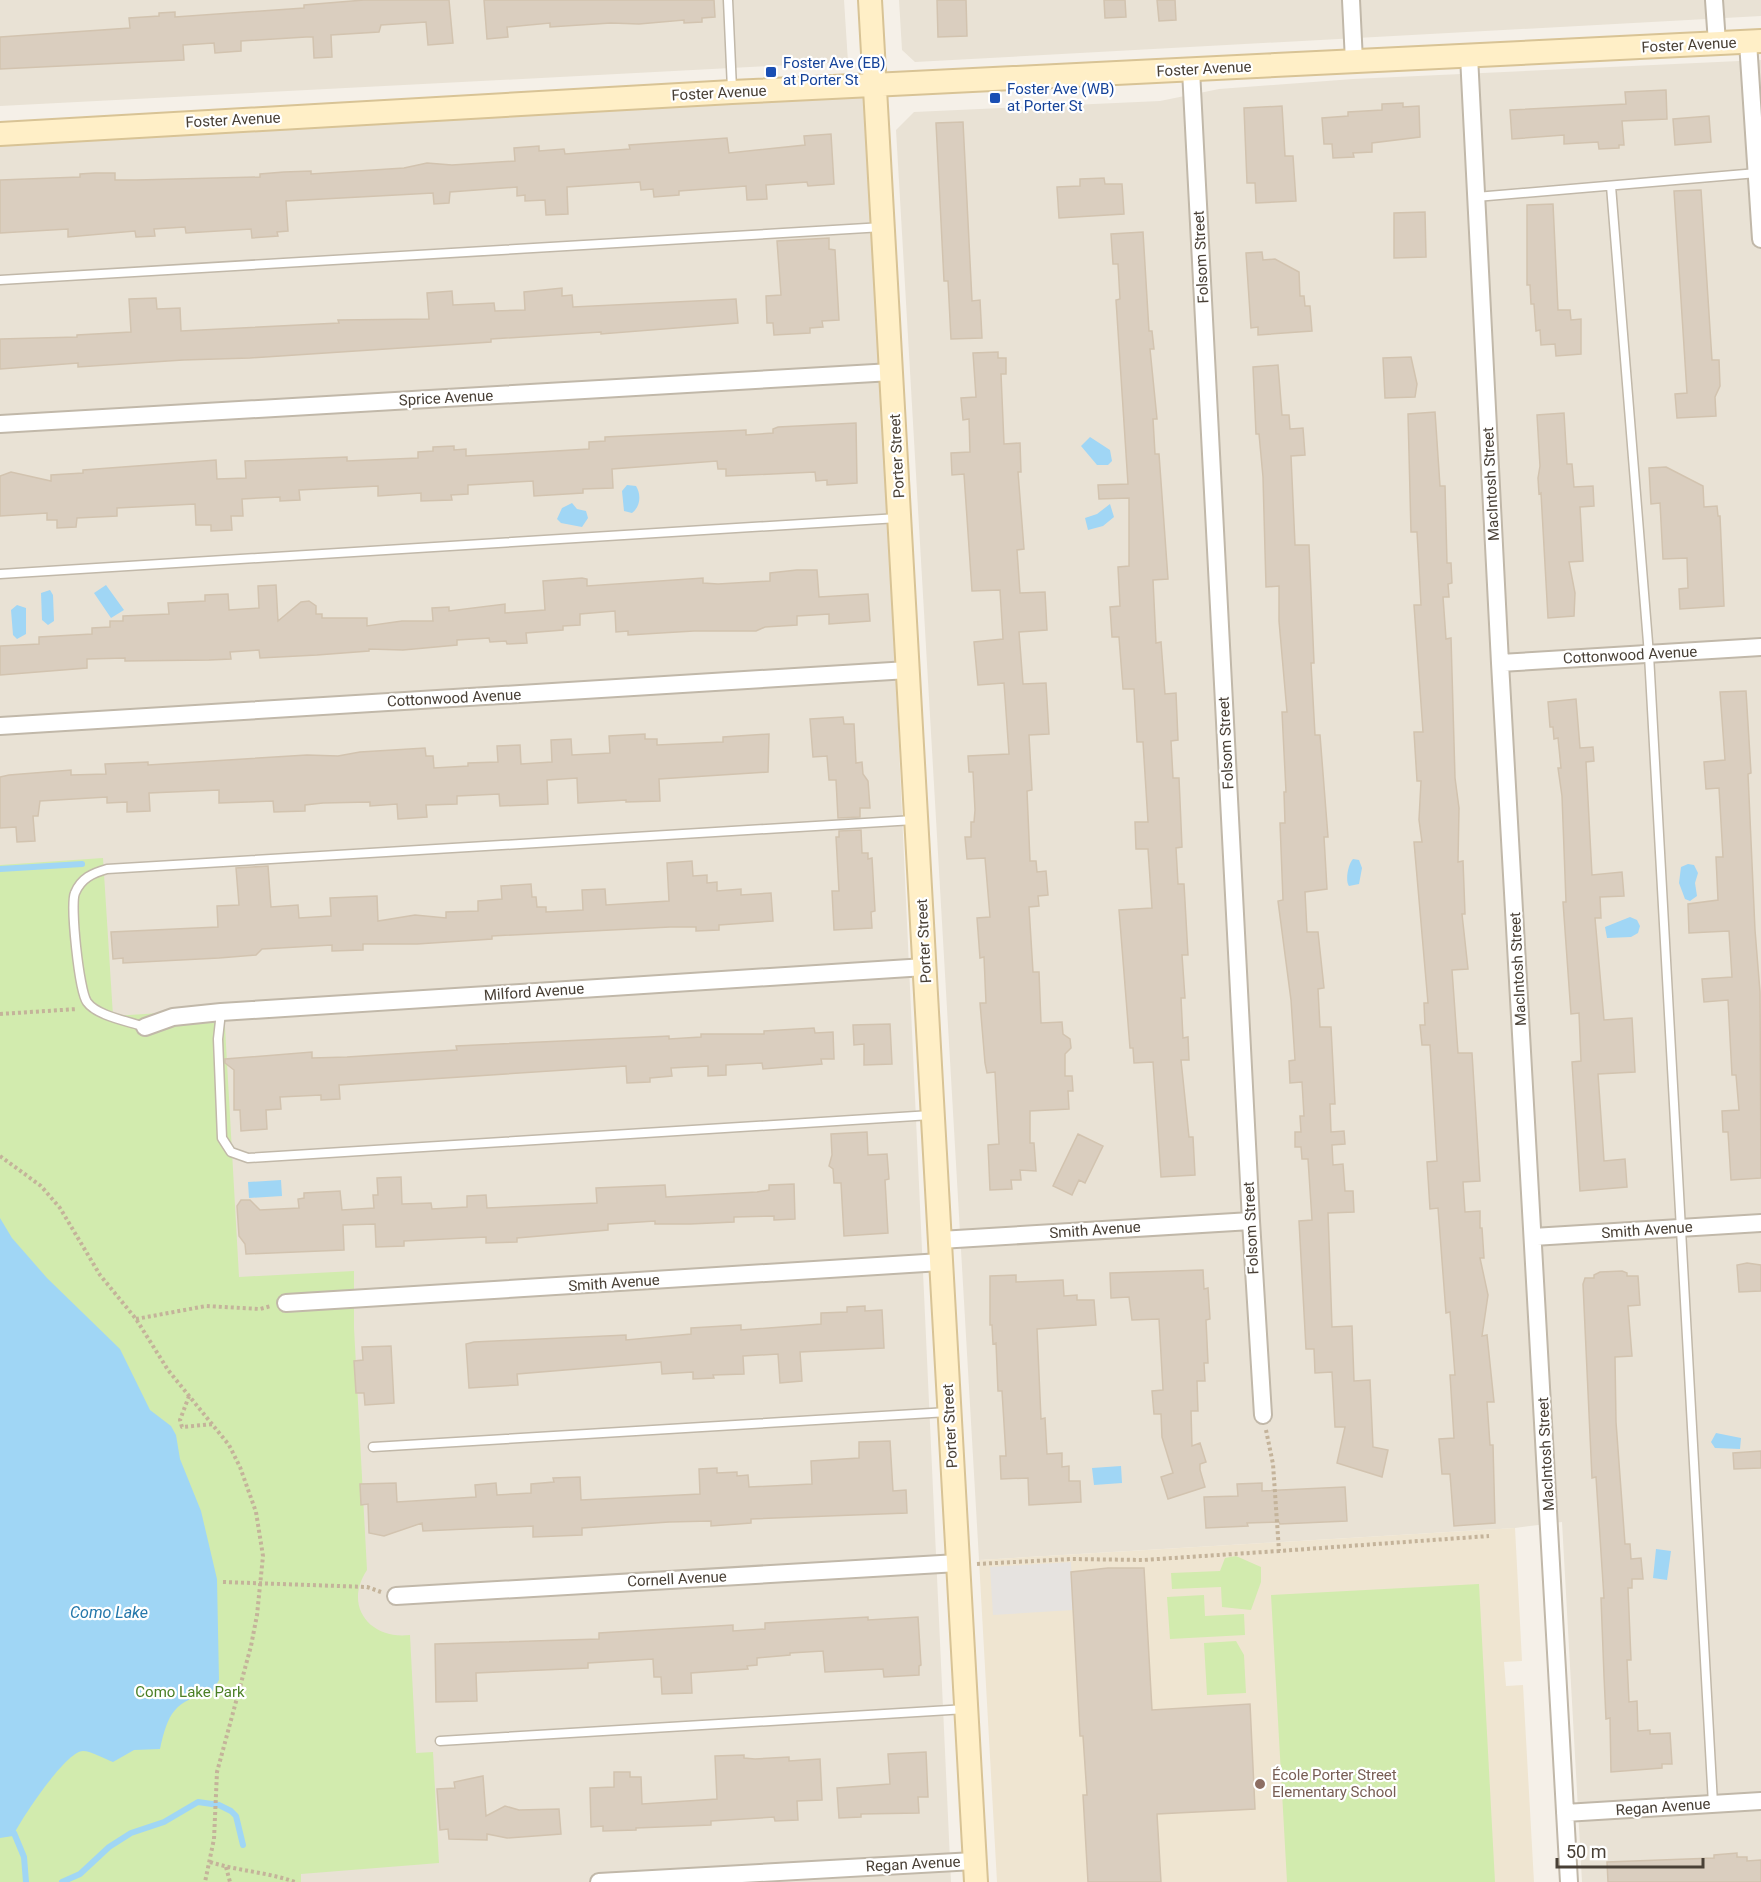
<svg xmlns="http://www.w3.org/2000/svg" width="1761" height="1882" viewBox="0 0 1761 1882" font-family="Roboto,sans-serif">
	<rect width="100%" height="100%" fill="#f5f0e8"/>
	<path fill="#e9e2d5" d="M0,0h844l4,62 -848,44z
		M899,0h862v16l-846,46 -13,-12z
		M1761,60v1822h-179l-20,-360 -47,6 -536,32 -83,-1430 18,-18 246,-11 59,-12 134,-10z
		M869,94l82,1788h-951v-1742z"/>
	<path fill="#efe5d1" d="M1515,1528l7,133 -18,1 2,24 17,-1 11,197h-537l-18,-322z"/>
	<path fill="#d2ebae" d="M103,858l10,158 111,-7 15,268 115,-6v57l13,242c-24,36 3,70 43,65l6,118 17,-1 6,111 -138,11v8h-301v-1017z
		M1236,1556l25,11v15l-10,28 -29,-3 -1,-20 -49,2 -1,-16 49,-2 5,-13z
		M1479,1584l16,298h-208l-16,-287z
		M1204,1595l1,21 39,-2 1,21 -75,4 -3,-42z
		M1236,1641l8,14 2,38 -39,2 -3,-52z"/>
	<path fill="#e6e3e0" d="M1071,1562l2,48 -80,5 -3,-48z"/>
	<path fill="#a0d6f5" d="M1090,437l20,13 2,11 -4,4h-11l-16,-19z
		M627,485l9,1c5,8 5,20 -4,27l-8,-2 -2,-20z
		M572,503l5,6 9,2 2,7 -6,9 -21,-4 -4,-4 5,-11z
		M1110,504l4,13 -11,9 -15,4 -3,-12 12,-4z
		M106,585l18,25 -13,8 -17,-25z
		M50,590l3,5 1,26 -6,4 -6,-5 -1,-27z
		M17,605l9,3v26l-9,5 -4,-4 -2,-25z
		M1353,859l6,1 3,8 -3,16 -10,2c-4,-5 -1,-22 4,-27z
		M1688,864l6,1 4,8 -3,10 2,13 -7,5 -5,-2 -6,-16 2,-16z
		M1630,917l7,3 3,6 -2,7 -7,4 -24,1 -2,-11z
		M281,1180l1,16 -33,2 -1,-16z
		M0,1218l12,20 35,40 73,71 30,61 21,16 5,9 4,24 21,52 16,68 2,101 -7,12c-38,9 -44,21 -52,57l-26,1 -21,12c-8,-3 -22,-11 -30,-11 -17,0 -62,68 -70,85l-13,2z
		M1716,1433l25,5 -1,11 -25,-1 -4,-6z
		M1121,1466l1,17 -28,2 -2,-17z
		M1656,1549l15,2 -4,29 -14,-2z"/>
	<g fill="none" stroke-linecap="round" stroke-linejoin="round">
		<path stroke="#a0d6f5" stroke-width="6" d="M0,869l82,-5
			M14,1833l10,24 2,25
			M62,1882l18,-8 29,-27 22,-14 33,-11 34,-20 21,3 12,6 5,5 7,29"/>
	</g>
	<path fill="#dacebf" stroke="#d2c3af" stroke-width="1.5" d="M364,0h85l4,43 -25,2 -2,-23 -45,3 -2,7 -48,3 1,22 -18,1 -1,-21h-7l-65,4v10l-26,2 -1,-10 -31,2 1,15 -184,9v-32l130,-9 -1,-10 30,-2v-3l16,-1v5l129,-9v-3z
		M484,0h230l1,17 -13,1v4l-18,1v-3l-45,4 -28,-1 -61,4v-4l-43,4 1,10 -21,2z
		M937,0h29l1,36 -29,1z
		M1104,0h21l1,17 -21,1z
		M1157,0h18l1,20 -17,1z
		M1666,90l1,29 -45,2 2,24h-5v3l-20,1 -1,-7 -34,2v-9l-52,4 -2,-29 116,-6 -1,-12z
		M1403,103v4l16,-1 1,31 -48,6v9l-19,1 1,4 -21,1 -1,-14h-8l-2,-26 26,-2v-4l34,-2v-6z
		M1282,106l3,50h8l3,45 -40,2 -1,-20h-8l-3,-75z
		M1709,116l2,26 -36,3 -2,-26z
		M963,122l9,179 8,-1 2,38 -31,1 -3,-58h-4l-8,-158z
		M831,134l3,50 -26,2 -1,-4 -41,3 1,14 -20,1 -1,-14 -67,5v4l-25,2 -1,-8 -12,1 -1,-8 -73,5 1,27 -22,1 -1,-15 -20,1v-6l-8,1v-9l-67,5 -1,11 -15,1 -1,-11 -147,8 2,30 -11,1 1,4 -26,2 -1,-9 -65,4 -1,-6 -31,2 1,7 -19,1 -1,-6 -67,6v-8l-68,4v-53l80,-3v-3l15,-1h20v7h22l123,-3v-3l24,-2 27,-1v3l93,-6 23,-5 25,2 63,-4 -1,-13 25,-2v5l25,-2 1,5 65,-5 -1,-4 98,-7 2,15 76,-8 -1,-9z
		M1104,178l1,6h17l2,30 -65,4 -2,-31 23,-1v-7z
		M1701,190l11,170h7l1,26 -5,11 1,19 -39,2 -2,-24 12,-1 -13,-202z
		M1553,204l5,106h12l1,10 10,-1v35l-25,2 -1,-12 -14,1 -1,-15 -4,1 -2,-27h-3l-1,-19h-3v-80z
		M1425,212l1,45 -32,1v-45z
		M1143,232l6,99h3l2,18h-4l7,70h-4l2,35h4l9,125 -15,1 3,63 5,-1 4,52 11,-1 2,47 -7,1 2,37h6l3,69 -6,1 2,36h6l4,71h-6l3,43h-4l2,40 5,-1 1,23h-8l8,77h4l2,38 -34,2 -8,-115 -19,1 -1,-15h-3l-11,-138 33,-2 -4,-59h-12l-1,-27h13l-5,-80h-6l-3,-53h-11l-4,-52h-7l-2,-30 10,-1 -2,-39 11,-1v-68l-30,1 -1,-14 30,-1 -12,-184 4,-1 -2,-35h-5l-2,-30z
		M829,238v11l6,1 4,70 -17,1 1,6 -13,1v5l-36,2 -1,-12h-6l-1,-27 15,-1 -4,-54z
		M1262,252l1,8 12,-1 24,13 1,24h4l1,10h5l2,25 -54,4v-8l-7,1 -5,-75z
		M562,288v8l10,-1 1,12 163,-8 2,24 -137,11v-2l-110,7v3l-241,16 -67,2 -105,7v-4l-78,6v-30l77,-2v-2l54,-3 -2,-33 27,-1 1,11 23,-1 1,23 158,-8 -1,-3 91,-1 -2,-26 25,-2 1,14 41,-2 1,8 30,-1 -1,-18z
		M998,352v6h8v16h-5l3,70 16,-1 1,29h-3l6,77 -7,1 3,43 25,-1 2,38 -28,2 4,52 23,-1 3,51 -20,1 3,55 -5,1 3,70h6l1,11 9,-1 2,24 -10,1 1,10 -10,1 4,65h6l2,51 21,-1 1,12 7,5 1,9 -6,6v22h7l1,15h-5l1,18 -39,2v32h4l2,28 -16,-1 1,10h-10l1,9 -22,1 -2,-45 11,-1 -4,-72 -8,1 -2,-10 -5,-60h6l-2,-46 -4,1 -3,-40 13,-1 -5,-59 -18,1 -2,-22h6v-15h3l1,-12 -2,-38h-4l-1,-16 41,-2 -5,-71 -26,2 -4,-43 29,-3 -3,-49 -28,1 -8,-117 -12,1 -1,-22 19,-1 -1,-33 -6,1 -2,-22 15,-1 -3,-44z
		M1411,357l6,27 -2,13 -30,1 -2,-40z
		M1278,365l4,50h7l1,14 13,-1 2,27 -14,1 4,89h14l5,118h-3l4,72h5l8,102h-4l3,52 -22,3 2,40h11l6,56 -6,1 2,38h11l4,77h-5l1,28 13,-1 1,13 -13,1 1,20 10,-1 2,27h8l1,21 -26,1 4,114 20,-1 2,55 16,-1 3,67 15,3 -6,27 -45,-14 8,-36h-10l-3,-55 -17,1 -1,-24h-8l-7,-128 13,-1 -4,-61h-6l-1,-12h-6v-15h6l-1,-16h4l-2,-34 -12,1 -1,-22 6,-1 -4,-60 -13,-99 5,-1 -3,-77h5l-1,-31h2l-4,-80h5l-8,-91v-35l-13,1 -3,-110 -4,-43h-3l-3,-67z
		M1435,412l5,74h5l2,77h4l1,20 -4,1 1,13h-6l3,42 5,-1 4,140 4,30 -1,54 5,-1 2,53h-3l6,55 -16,1 6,83h14l8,128 -17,1 2,30 15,-1v17h2l2,30h-4l8,37 -6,41 5,-1 7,67h-7l3,43h3l2,78 -41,3 -4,-52h-8l-3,-35 15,-1 -4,-63h5l-5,-63 -4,1 -8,-105 -8,1 -3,-47 10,-1 -7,-116h-8l-2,-20h5l-1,-22h4l-14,-161h8l-3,-22 2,-39h-4l-3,-49h9l-9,-127h7l-4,-73h-6l-3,-118z
		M1564,413l3,51h5l2,23 19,-1 1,20 -14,1 3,54 -14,1 6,31 -1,23 -26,2 -7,-125 -2,1 -1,-16 2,-12 -3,-51z
		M856,423l1,60 -30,2v-5l-11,1 -1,-9 -89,4v-7h-8l-1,-8 -105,8 1,19 -30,1v4l-49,3 -1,-15 -65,4v9l-17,1 1,5 -31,1v-8l-43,3v-10l-79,4 1,10 -20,1v-4l-38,2 1,17h-12l1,14 -21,1v-6h-15l-1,-21 -78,4v8l-40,2 -1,9 -19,1v-8h-10v-7l-47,3v-40l11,-4 40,9v-6l32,-2v-3l133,-10 1,19 29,-1 -1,-17 102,-4v4l71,-3v-6l15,-1v-4l21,-1v4l12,-1v7l56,-3 67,-4v-7l16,-1v-4l141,-7v5l27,-2v-4l5,-2z
		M1666,467l37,19 1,21 13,-1 1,10h2l4,90 -44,3 -1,-20 9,-1 -1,-30 -24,1 -3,-56 -9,1 -2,-36z
		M797,570h20l2,27 49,-3 2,27 -41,3v-10l-32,2v9l-32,2 -9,4h-62l-66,4v-4l-12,1 -1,-21 -35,3v11l-17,1v4l-37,3 1,10 -20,1 -1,-3 -16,1 -1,-4 -32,2v5l-54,5 -34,-1v2l-52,4 -57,3 -1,-8 -29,2 1,7 -22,1 -84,1v-3l-38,1v9l-87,7v-29l39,-2v-7l53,-3v-6l18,-1v-6h13v-5l46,-2 -1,-11 37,-2v-6l23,-1 1,16 30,-2 -1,-22 18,-1 2,36 23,-19 8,-1 7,5v8h6v4h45v8l35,-5h31l-1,-13 17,-1v4l56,-7v9l40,-3 -2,-29 39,-3 5,1v7l116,-8v5l15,1 52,-3v-8z
		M1746,691l5,82 -3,1 7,156 5,62 1,186 -30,2 -3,-48h-5l-1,-21 17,-1 -3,-35h-4l-4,-75 -24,2 -2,-23 30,-2 -3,-46 -40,2 -1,-29 30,-4 -2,-43h7l-4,-69 -13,1 -2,-27 21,-2 -5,-68z
		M1576,699l4,49 13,-1 1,14 -8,1 6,113 30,-3 2,24 -24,1 1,21h-6l9,102 28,-2 3,54 -37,2 6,87 21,-2 2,28 -47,4 -8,-129 9,-1 -2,-48 -8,1 -8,-112h3l-4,-106 -4,-28h3l-3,-30 -4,1 -1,-12h-3l-2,-25z
		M843,717l1,7h10l2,39 6,-1 1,12 5,7 2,27h-10v9l-22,1 -2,-38h-7l-2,-24 -14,1 -3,-38z
		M645,734v5h12v6l66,-3v-5l46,-3 -1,38 -109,7 1,22 -34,1v-2l-48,3 -1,-25 -30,2 1,24 -48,2 -1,-12 -42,2v8l-31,1 1,12 -29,2 -1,-15 -27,2v-4l-47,1 -18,2v6l-31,1 -1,-11 -54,2v-13l-70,3 1,18 -23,1v-10l-20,1v-6l-67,4 -2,15h-5l2,25 -18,1 -1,-15 -16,1v-51l9,-2 62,-5v5l35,-1 -1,-10 43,-2v3l159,-10 31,1 22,-4 65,-4 1,8h7l1,12 34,-2v-3l30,-1 -1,-16 23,-1 1,19 31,-2 -1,-22 20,-1 1,16 38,-2 -1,-17z
		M861,830l1,23h6v6l4,-1 3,53 -4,1 1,16 -38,2 -2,-39h7l-3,-54h3v-6z
		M692,861l1,15 14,-1v8l10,-1v9l24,-2v6l30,-2 2,28 -54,4v5l-23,1v-4h-26l-178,9v3l-75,5h-54v6l-31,1v-6l-70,4 -6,6 -37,3 -96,5v-5l-10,1 -2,-27 107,-5 -1,-21 22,-1 -3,-37 32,-2 3,41 27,-2 1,13 32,-2 -1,-18 47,-2 1,25 37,-6 31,3v-6l32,-1v-10l24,-2 -1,-13 30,-2 1,13h4l1,10h9v5l37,-2 -1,-20 23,-1 1,16 63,-4 -2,-38z
		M890,1024l2,40 -28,1v-21l-10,1 -1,-20z
		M814,1028l1,5 18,-1 1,27h-13l1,5 -59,5 -1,-6 -36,2v10l-18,1v-10l-37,2 1,8 -22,2v4l-23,1 -1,-17 -287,19 1,14 -19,1v-5l-41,2 1,12 -15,1 1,19 -26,2 -1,-21h-6v-40l-9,-7v-4l87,-7v6l35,-1 110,-7 -1,-4 193,-9 20,-1v3l32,-2v-3h63v-3z
		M867,1132l1,23 19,-1 2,25 -4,1 3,53 -44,3 -3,-53h-7l-1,-14 -4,-3 3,-11 -1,-21z
		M1078,1134l25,12 -18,37 -6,-3 -7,15 -19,-9z
		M401,1177l1,27 29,-1 1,6 35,-2v-11l19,-1 1,13 110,-5 -1,-15 69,-3 1,12 91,-5 12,-2v-5l25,-1 1,35 -21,1v-4l-40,1v5l-44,2h-35v-3l-30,2 -17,1v6l-91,8v4l-31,1v-6l-82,4v5l-28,1 -1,-23 -32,1 1,25 -98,4 -1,-10 -6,-8 -2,-30 4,-6h9l10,10 39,-2 -1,-9 6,-1v-5l36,-2 2,19 32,-2 -1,-13h5l-1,-17z
		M1747,1263l14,2v26l-22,1 -2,-27z
		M1203,1270l1,19 4,-1 2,31 -4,1 2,43h-4l1,18h-8l1,30h-7l1,35 8,-3 6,19 -6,2v6l5,17 -37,12 -7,-22 12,-4 -11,-36 -1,-23h-7l-2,-23 11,-1 -4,-71 -27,1 -3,-23 -18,1 -1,-25z
		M1622,1271l5,2v3h11l2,29 -12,1 4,50 -17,1 1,65 9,122h5l1,15 10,-1 2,21h-11v9h-4l3,72h-4l2,42 8,-1 1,30 12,-1v4l20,-1 2,31h-10v4l-51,4 -1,-54 -4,1 -2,-43 -3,-78h3l-8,-121 -4,1 -9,-194 2,-6h9v-3l6,-3z
		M1016,1275v7l47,-2 1,16 13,-1v5h17l2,25 -59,4 4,90 4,-1 2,36 15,-1v14l7,-1v15h11l1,21 -52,3 -1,-27 -27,1 -1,-23h6l-4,-65h-4l-2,-48 -3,1 -1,-19h-2v-49z
		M865,1306v5l17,-1 2,38 -84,4 2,29 -22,2 -2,-29 -35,2 1,18 -31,1 1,3 -21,1v-7l-31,2 -1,-12 -144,12 1,11 -49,3 -3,-44 8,-2 152,-7v5l65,-6v-6l50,-3v5l80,-6v-11l26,-1v-5z
		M391,1346l3,57 -29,2 -1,-12h-8l-2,-32 9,-1 -1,-13z
		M890,1441l3,50 13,-1 1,23 -156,6v4l-40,3v-5l-42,1 -87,6v7l-49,2v-11l-110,5 -1,-8 -38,13 -15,-3 -1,-29 -7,1 -1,-21 36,-1 1,19 79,-5 -1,-12 21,-2 1,12 34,-2v-9l23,-2 -1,-4 27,-1 1,23 119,-6 -1,-25 18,-1v5l20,-1v4l11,-1 1,12 63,-3 -1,-23 48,-3v-16z
		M1761,1451v17l-27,1 -1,-16z
		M1262,1483v8l83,-4 2,34 -67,3 -1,-2 -32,1 1,3 -42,2 -2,-31 34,-1 -1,-12z
		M1108,1568h36l8,142 98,-6 5,105 -98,5 4,68h-73l-5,-87h4l-4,-59h-3l-9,-164z
		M868,1617v3l50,-3 3,48 -2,1v9l-35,2 -1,-8 -58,3 -2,-21 -33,2v2l-33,3v7l-10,1 1,3 -57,4 1,20 -30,1 -1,-17h-7l-1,-18 -65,4v5l-112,5 1,28 -41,1 -1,-58 164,-5v-6l134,-8v6l32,-2v-6z
		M926,1752l2,45h-10l1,16 -58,1v3l-22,1 -2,-30 53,-4 -2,-30z
		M744,1755v3l11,1 34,-2v4l31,-2 2,41 -25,1 1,19 -23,1 -1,-4 -63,4v4l-75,3v2l-33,1v-5l-12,1 -1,-39 24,-1v-15h16v5h11l1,27 75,-5 -2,-43z
		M483,1776l3,40 19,-10 14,4 40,-1 2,25 -54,4 -20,-4v6l-38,-1 -1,-10 -8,1 -3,-41 18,-1 -1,-6z
		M1737,1853v4h10v4l14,-1v22h-153l-1,-20 107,-4v-3z"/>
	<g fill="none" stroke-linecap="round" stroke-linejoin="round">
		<defs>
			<path id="lane" d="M728,0l4,89
				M1611,186l38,469 64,1149
				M1476,197l281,-24
				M0,280l883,-53
				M0,574l898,-56
				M221,1012l-3,27 4,99 9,14 17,6 683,-43
				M145,1027c-17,-6 -48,-11 -58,-25 -8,-11 -17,-98 -12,-109 6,-15 18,-20 32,-24l807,-49
				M373,1447l575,-35
				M440,1741l526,-32"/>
			<path id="street" d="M1351,0l3,61
				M1714,0l3,43
				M1748,42l13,197
				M1469,56l31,607 69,1219
				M1191,70l60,1151 12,194
				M0,424l892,-52
				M1500,663l261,-16
				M0,726l908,-56
				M145,1027l28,-10 48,-5 704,-45
				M1533,1237l228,-14
				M940,1240l311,-19
				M286,1303l655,-41
				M396,1596l562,-33
				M1565,1813l196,-12
				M599,1882l375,-21"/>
			<path id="secondary" d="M870,0l106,1882
				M0,134l732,-42 1029,-51"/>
		</defs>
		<use href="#lane" stroke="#c1b8a9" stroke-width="11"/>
		<use href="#street" stroke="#c1b8a9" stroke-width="20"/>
		<use href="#secondary" stroke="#d8c395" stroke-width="26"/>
		<path stroke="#c4b39a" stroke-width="4" stroke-dasharray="3 3" stroke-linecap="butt" d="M0,1014l77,-5
			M0,1156l41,30 19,22 40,67 36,44 32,51 61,75 11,22 16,45 7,44 -6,59 -6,31 -34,126 -3,67 -9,43
			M136,1319l70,-13 54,3 11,-3
			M189,1396l-9,24 2,7 32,-3
			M1266,1430l7,34 6,87 210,-15
			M977,1564l94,-5 72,1 136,-9
			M223,1582l144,5 14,5
			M210,1862c28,9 57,10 85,20
			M226,1867l4,15"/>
		<use href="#lane" stroke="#fff" stroke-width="8"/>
		<use href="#street" stroke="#fff" stroke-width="16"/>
		<use href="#secondary" stroke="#ffefc7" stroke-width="22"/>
	</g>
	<g fill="#1a4fb4" stroke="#fff" stroke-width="2">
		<rect x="765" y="66" width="12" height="12" rx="3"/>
		<rect x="989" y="92" width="12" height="12" rx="3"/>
	</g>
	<circle fill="#8d6e63" stroke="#fff" stroke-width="2" cx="1260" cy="1784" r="6"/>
	<g text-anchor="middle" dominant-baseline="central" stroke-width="4.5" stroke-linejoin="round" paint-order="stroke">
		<g font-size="15" fill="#494036" stroke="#fff">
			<text transform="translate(1689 45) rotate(-3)">Foster Avenue</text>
			<text transform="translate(1204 69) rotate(-3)">Foster Avenue</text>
			<text transform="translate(719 93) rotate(-3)">Foster Avenue</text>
			<text transform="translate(233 120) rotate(-3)">Foster Avenue</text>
			<text transform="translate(1201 257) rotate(-93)">Folsom Street</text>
			<text transform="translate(446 398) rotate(-3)">Sprice Avenue</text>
			<text transform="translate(897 456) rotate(-93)">Porter Street</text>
			<text transform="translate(1491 484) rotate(-93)">MacIntosh Street</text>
			<text transform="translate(1630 655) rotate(-3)">Cottonwood Avenue</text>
			<text transform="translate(454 698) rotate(-3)">Cottonwood Avenue</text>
			<text transform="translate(1226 743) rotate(-93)">Folsom Street</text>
			<text transform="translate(924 941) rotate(-93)">Porter Street</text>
			<text transform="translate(1518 969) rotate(-93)">MacIntosh Street</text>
			<text transform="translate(534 992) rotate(-4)">Milford Avenue</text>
			<text transform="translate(1251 1228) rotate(-93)">Folsom Street</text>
			<text transform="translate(1095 1230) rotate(-4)">Smith Avenue</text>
			<text transform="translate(1647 1230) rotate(-4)">Smith Avenue</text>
			<text transform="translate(614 1283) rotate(-4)">Smith Avenue</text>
			<text transform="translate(950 1426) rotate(-93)">Porter Street</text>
			<text transform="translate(1546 1454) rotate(-93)">MacIntosh Street</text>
			<text transform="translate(677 1579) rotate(-3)">Cornell Avenue</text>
			<text transform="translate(1663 1807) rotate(-4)">Regan Avenue</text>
			<text transform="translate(913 1864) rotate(-3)">Regan Avenue</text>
		</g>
		<g font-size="15" fill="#164399" stroke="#fff" text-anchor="start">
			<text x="783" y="63">Foster Ave (EB)<tspan x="783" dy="17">at Porter St</tspan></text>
			<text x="1007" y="89">Foster Ave (WB)<tspan x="1007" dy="17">at Porter St</tspan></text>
		</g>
		<g font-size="15" fill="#4b7f25" stroke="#fff">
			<text x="190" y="1692">Como Lake Park</text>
		</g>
		<g font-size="15" fill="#785e54" stroke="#fff" text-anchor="start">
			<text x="1272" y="1775">École Porter Street<tspan x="1272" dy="17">Elementary School</tspan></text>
		</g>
		<g font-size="16" font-style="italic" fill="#2578ab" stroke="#fff">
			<text x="109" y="1612">Como Lake</text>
		</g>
	</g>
	<path d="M1557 1858v9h146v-9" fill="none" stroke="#494036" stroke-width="3"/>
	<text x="1566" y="1858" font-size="18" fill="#494036" stroke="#ffffff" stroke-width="4.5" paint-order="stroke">50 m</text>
</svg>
